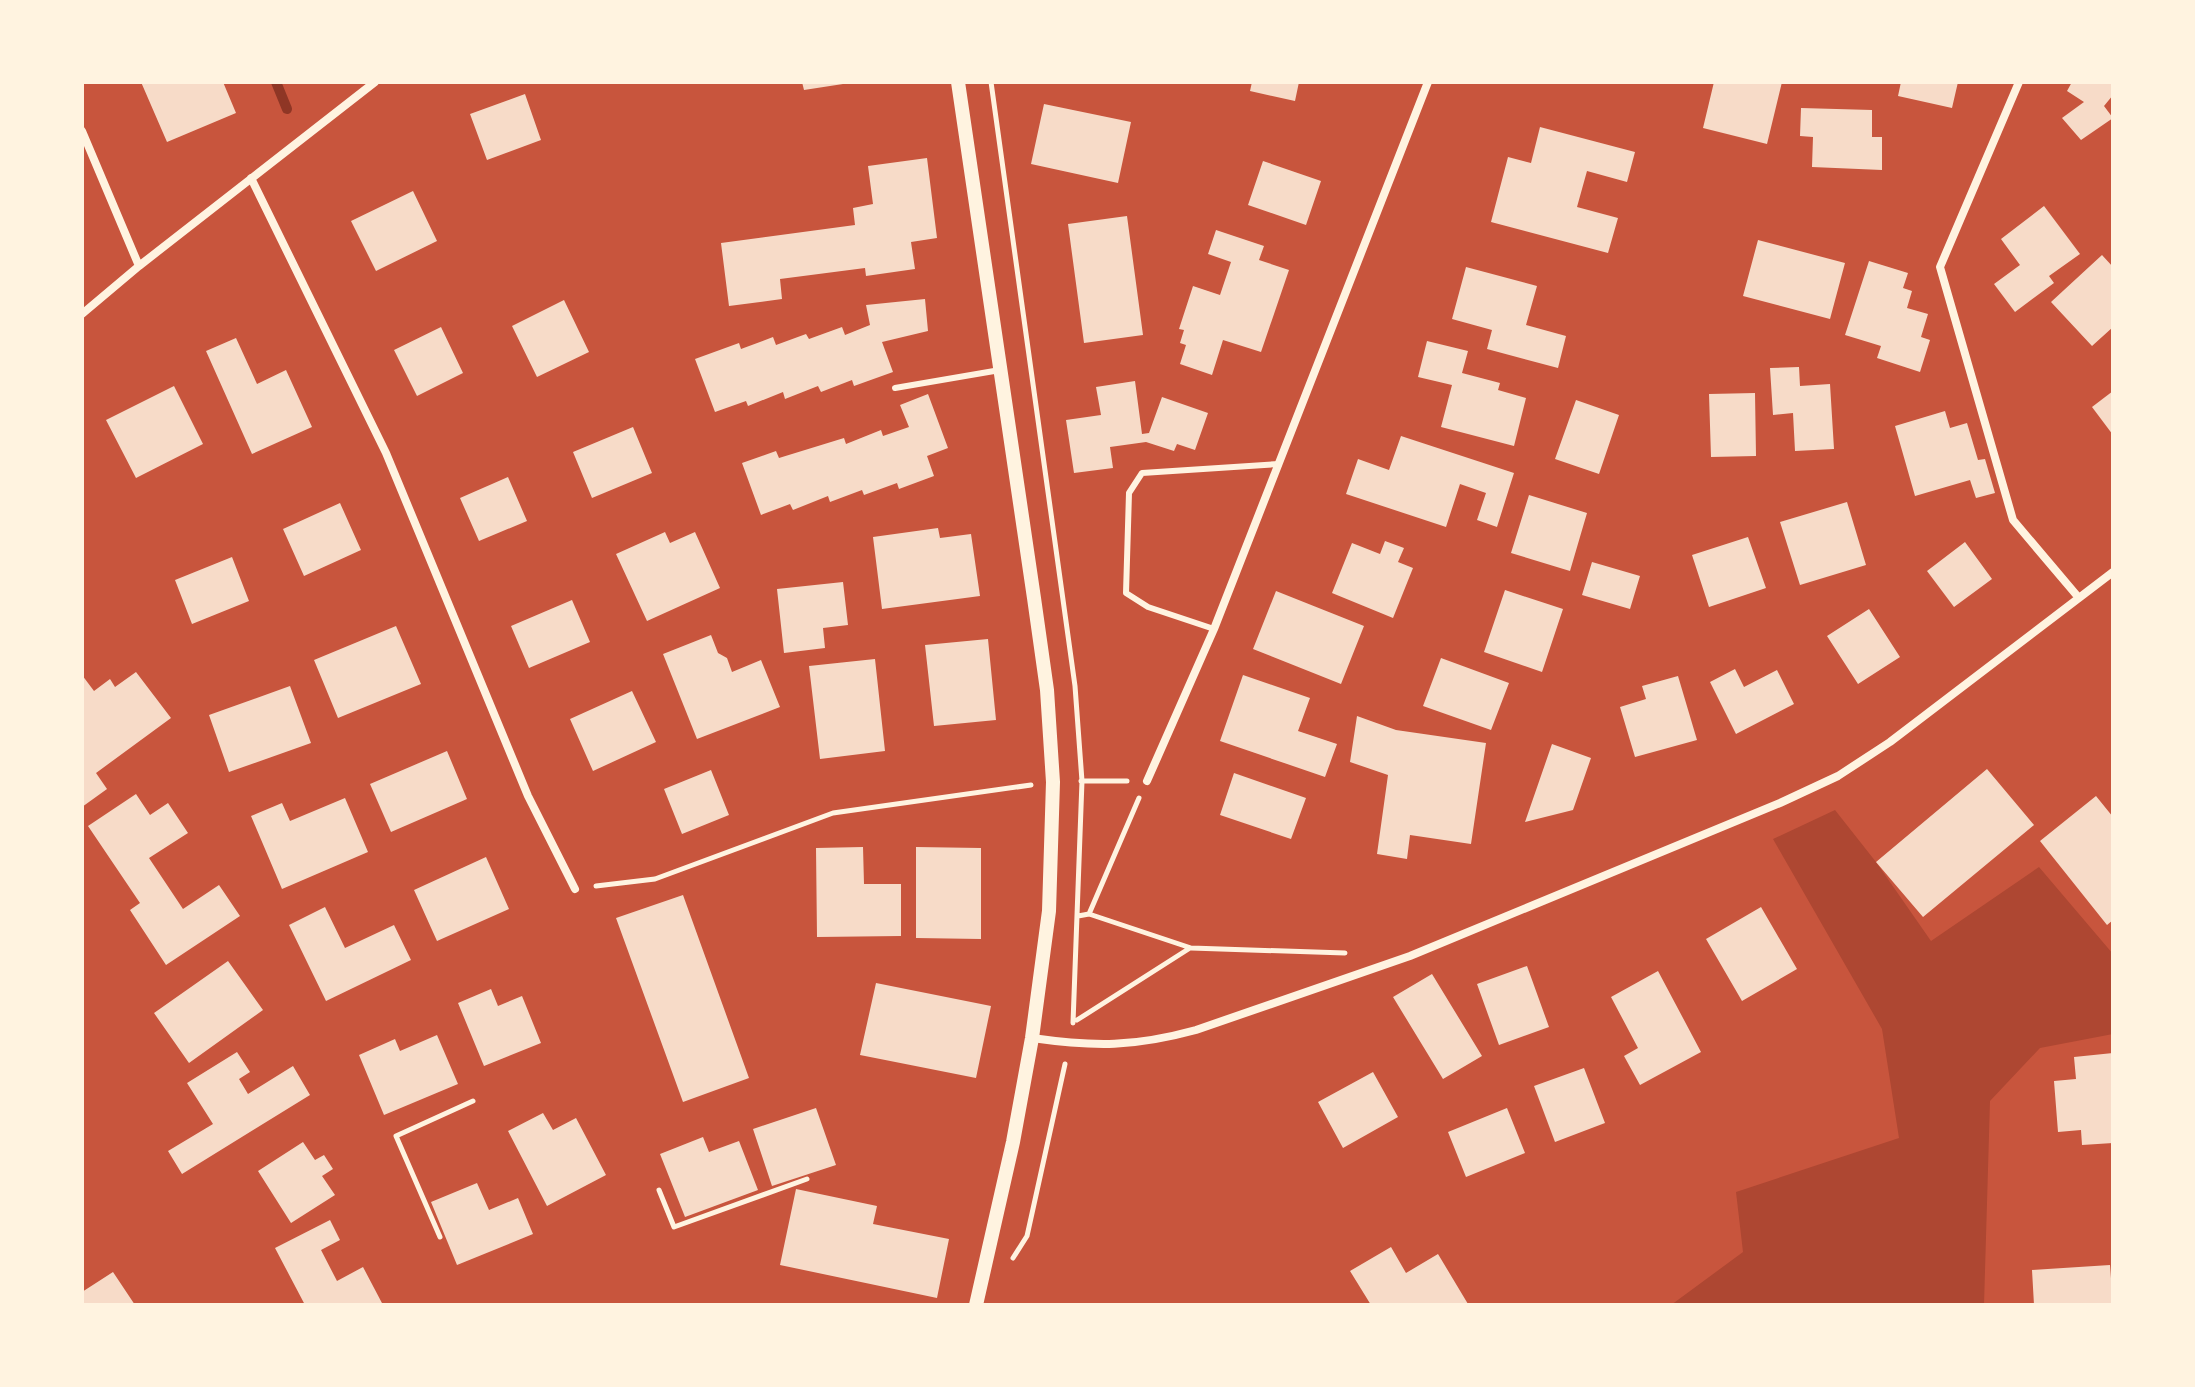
<svg xmlns="http://www.w3.org/2000/svg" width="2195" height="1387" viewBox="0 0 2195 1387" font-family="Jost,sans-serif">
	<rect width="100%" height="100%" fill="#c8553d"/>
	<path fill="#ae4732" d="M1835,810l41,52 55,79 108,-74 74,87v80l-73,14 -50,53 -6,204h-313l72,-53 -7,-60 163,-54 -17,-109 -109,-190z"/>
	<g fill="none" stroke-linecap="round" stroke-linejoin="round">
		<path stroke="#8f3625" stroke-width="10" d="M276,82l11,27"/>
	</g>
	<path fill="#f7dbc8" d="M141,82h82l13,31 -69,29z
		M802,82h41v2l-39,6z
		M1252,82h47l-4,19 -45,-10z
		M1714,82h68l-15,62 -64,-16z
		M1901,82h57l-6,26 -54,-12z
		M2072,82h41v13l-9,11 9,12 -32,22 -19,-22 22,-16 -17,-11z
		M525,94l16,46 -54,20 -17,-46z
		M1044,104l87,18 -13,61 -87,-19z
		M1801,108l71,2v27h10v33l-70,-3 1,-30 -13,-1z
		M1540,127l95,25 -8,30 -40,-11 -10,36 41,11 -10,35 -117,-31 17,-65 23,6z
		M927,158l10,80 -26,4 4,27 -49,7 -1,-8 -85,11 2,20 -53,7 -8,-63 134,-18 -2,-17 20,-4 -5,-38z
		M1263,161l58,20 -15,44 -58,-20z
		M413,191l24,50 -61,30 -25,-50z
		M2044,206l36,48 -31,22 5,7 -39,29 -21,-28 26,-19 -19,-26z
		M1127,216l16,119 -59,8 -16,-119z
		M1216,230l48,16 -5,14 30,10 -28,82 -38,-12 -11,35 -32,-11 6,-19 -6,-2 4,-13 -5,-1 14,-43 27,9 11,-33 -23,-8z
		M1758,240l87,23 -15,56 -87,-23z
		M2102,255l11,12v60l-21,19 -41,-44z
		M1869,261l39,12 -5,15 9,3 -5,17 21,6 -7,23 9,3 -10,32 -43,-14 4,-12 -36,-11z
		M1466,267l71,19 -11,39 40,11 -8,32 -71,-19 5,-19 -40,-11z
		M925,299l3,32 -46,11 11,30 -39,14 -2,-6 -31,12 -3,-6 -33,13 -2,-7 -35,14 -2,-5 -31,11 -20,-53 44,-16 2,6 32,-12 3,8 30,-11 3,5 33,-12 3,8 25,-10 -4,-20z
		M564,300l25,52 -52,25 -25,-51z
		M441,327l22,46 -46,23 -23,-46z
		M236,338l21,46 29,-14 26,57 -60,27 -46,-103z
		M1427,341l41,10 -6,22 38,10 -2,7 28,8 -12,48 -73,-19 11,-42 -34,-8z
		M1799,367l1,19 30,-2 4,65 -39,2 -2,-38 -20,2 -3,-47z
		M1135,381l7,53 7,-1 13,-36 46,16 -13,37 -18,-6 -3,7 -28,-9 -36,5 3,21 -39,5 -8,-53 35,-5 -5,-28z
		M174,386l29,58 -67,34 -30,-58z
		M2113,391v44l-21,-28z
		M1755,393l1,63 -45,1 -2,-63z
		M928,394l20,54 -21,8 7,20 -35,13 -2,-6 -33,12 -2,-5 -32,12 -2,-6 -35,14 -3,-6 -29,11 -19,-52 34,-12 3,7 65,-20 2,6 35,-14 2,6 26,-9 -9,-22z
		M1576,400l43,15 -20,59 -44,-15z
		M1945,411l5,17 17,-5 11,37 7,-1 10,34 -19,5 -6,-18 -55,16 -20,-70z
		M633,427l19,46 -60,25 -19,-46z
		M1401,436l113,37 -17,54 -20,-7 9,-27 -26,-9 -14,43 -100,-33 12,-35 31,11z
		M508,477l19,44 -48,20 -19,-43z
		M1529,495l58,18 -17,58 -59,-18z
		M1847,502l19,63 -66,20 -20,-63z
		M340,503l21,47 -57,26 -21,-47z
		M938,528l2,10 31,-4 9,62 -98,13 -9,-72z
		M665,532l5,11 25,-11 25,56 -73,33 -31,-67z
		M1748,537l18,51 -57,19 -17,-52z
		M1385,541l19,7 -6,14 15,6 -20,50 -61,-25 20,-50 28,11z
		M1965,542l27,37 -38,28 -27,-36z
		M232,557l17,44 -57,23 -17,-44z
		M1592,562l48,14 -10,33 -48,-14z
		M843,582l5,43 -25,3 2,20 -41,5 -7,-64z
		M1505,590l58,19 -21,63 -58,-20z
		M1276,591l88,35 -23,58 -88,-35z
		M572,600l18,42 -61,26 -18,-42z
		M1869,609l31,48 -42,27 -31,-48z
		M396,626l25,58 -83,34 -24,-58z
		M711,635l7,18 9,5 5,14 29,-12 19,47 -83,32 -34,-85z
		M988,639l8,81 -62,6 -9,-81z
		M1441,658l68,25 -18,47 -68,-24z
		M875,659l10,92 -65,8 -11,-93z
		M1735,669l9,18 33,-17 17,34 -58,30 -26,-52z
		M136,672l35,46 -75,55 11,16 -25,18v-132l12,16 16,-12 5,8z
		M1243,675l67,23 -12,33 39,13 -12,33 -105,-36z
		M1678,676l19,64 -62,17 -15,-50 26,-8 -4,-13z
		M290,686l21,57 -82,29 -20,-57z
		M632,691l24,51 -63,29 -23,-52z
		M1357,716l39,14 90,13 -15,101 -61,-9 -3,24 -30,-5 11,-79 -38,-13z
		M1552,744l39,14 -18,52 -48,12z
		M447,751l20,48 -76,33 -21,-48z
		M1987,769l47,56 -111,92 -47,-55z
		M711,770l18,45 -47,19 -18,-45z
		M1234,773l72,25 -15,41 -71,-24z
		M136,794l14,21 18,-12 20,30 -39,25 34,51 36,-24 21,31 -74,49 -36,-55 10,-7 -52,-77z
		M2096,796l17,21v103l-6,5 -67,-84z
		M345,798l23,54 -86,37 -31,-73 31,-13 8,18z
		M863,847l1,37h37v52l-84,1 -1,-89z
		M916,847l65,1v91l-65,-1z
		M486,857l23,52 -72,32 -23,-51z
		M683,895l66,183 -66,24 -67,-184z
		M325,907l20,41 49,-23 17,35 -85,41 -37,-76z
		M1761,907l36,62 -55,32 -36,-62z
		M228,961l35,49 -74,53 -35,-50z
		M1527,966l22,61 -50,18 -22,-61z
		M1658,971l43,81 -61,33 -16,-29 14,-8 -27,-51z
		M1432,974l50,82 -39,23 -50,-82z
		M876,983l115,23 -15,72 -116,-23z
		M491,989l7,17 24,-10 19,47 -57,23 -26,-63z
		M437,1035l21,49 -74,31 -25,-60 36,-16 5,12z
		M237,1052l13,20 -11,7 9,15 45,-28 17,29 -128,79 -14,-23 45,-27 -26,-41z
		M2113,1053v90l-31,2 -1,-15 -23,2 -4,-51 22,-2 -2,-22z
		M1584,1068l21,55 -50,19 -21,-56z
		M1373,1072l25,45 -55,31 -25,-46z
		M816,1108l20,57 -64,21 -19,-57z
		M1507,1108l18,45 -59,24 -18,-45z
		M543,1113l10,17 23,-12 30,57 -59,31 -39,-75z
		M703,1137l6,15 30,-11 19,49 -73,27 -25,-63z
		M303,1142l12,18 9,-5 9,14 -11,7 13,19 -44,28 -33,-52z
		M477,1183l12,27 29,-12 15,36 -76,31 -26,-63z
		M796,1189l81,17 -4,18 76,15 -12,59 -157,-33z
		M330,1220l10,20 -19,10 16,31 26,-14 20,38h-78l-30,-57z
		M1391,1247l15,26 32,-19 30,50 -97,1 -21,-34z
		M2110,1265l3,40h-79l-2,-35z
		M113,1272l22,33h-53v-13z"/>
	<g fill="none" stroke-linecap="round" stroke-linejoin="round">
		<path stroke="#fff3e0" stroke-width="5" d="M991,82l84,604 7,95 -9,242
			M1081,781h46
			M596,886l59,-7 178,-66 198,-28
			M1089,914l102,34 154,5
			M1078,916l11,-2 50,-116
			M1077,1020l113,-72
			M659,1190l15,37 133,-48
			M440,1237l-44,-101 77,-35
			M1013,1258l14,-22 38,-172"/>
		<path stroke="#fff3e0" stroke-width="6" d="M895,388l105,-18
			M1214,629l-66,-22 -22,-14 3,-100 13,-20 137,-9"/>
		<path stroke="#fff3e0" stroke-width="8" d="M2019,82l-79,185 73,253 66,78
			M82,131l57,135
			M251,178l135,275 142,343 47,93
			M82,314l57,-48 236,-184
			M1147,781l67,-152 214,-547
			M1032,1038c63,9 102,9 164,-8l214,-74 370,-153 58,-27 52,-34 223,-170"/>
		<path stroke="#fff3e0" stroke-width="14" d="M958,82l76,516 13,92 6,92 -4,129 -17,127 -19,104 -37,163"/>
	</g>
	<rect width="2195" height="1387" fill="none" stroke="#fff3e0" stroke-width="168"/>
</svg>
